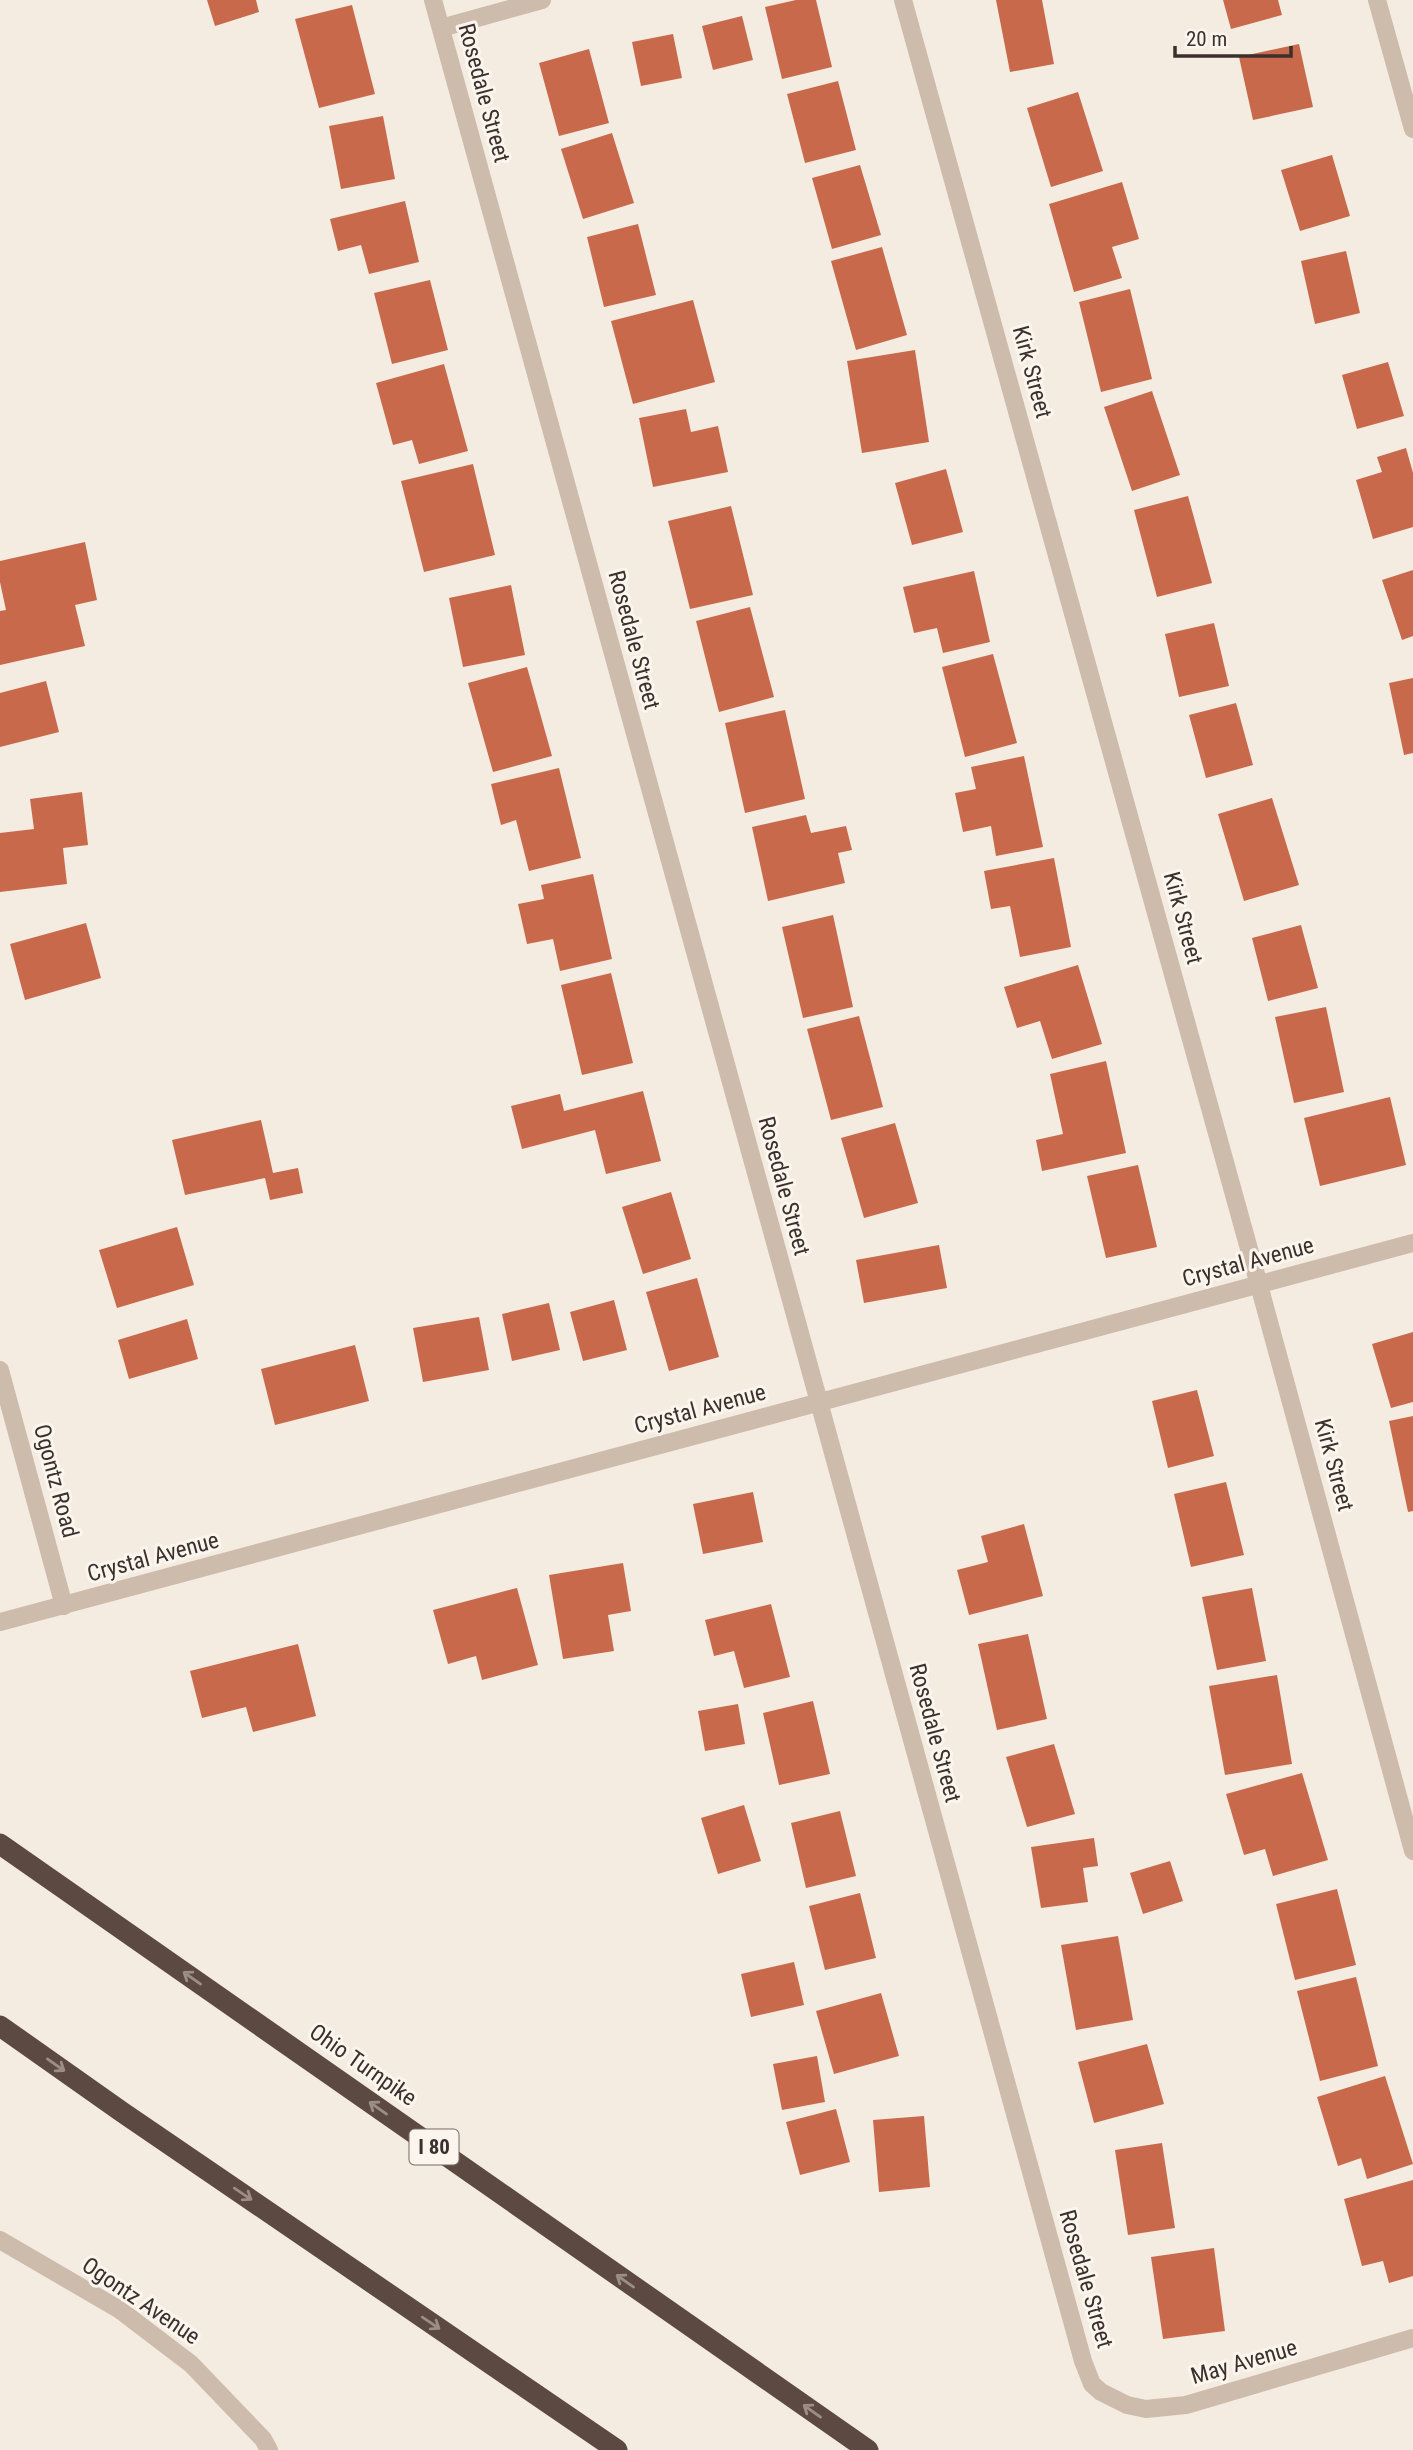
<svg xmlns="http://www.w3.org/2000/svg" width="1413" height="2450" viewBox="0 0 1413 2450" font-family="'Roboto Condensed',sans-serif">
	<rect width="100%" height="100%" fill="#f4ebe1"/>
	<path fill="#c8694b" d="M207,0h49l3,12 -44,14z
		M796,0h20l16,67 -50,12 -17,-72z
		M996,0h46l12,64 -44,8z
		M1223,0h55l4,15 -51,14z
		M352,5l23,89 -56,14 -24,-89z
		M742,16l11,44 -40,10 -11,-44z
		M673,34l9,44 -41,8 -9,-44z
		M1299,44l14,63 -60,13 -14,-63z
		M589,49l20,74 -50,13 -20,-73z
		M838,81l18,69 -51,13 -18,-69z
		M1078,92l25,79 -52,16 -24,-79z
		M383,116l12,63 -54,10 -12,-63z
		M612,133l22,70 -51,16 -22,-70z
		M1332,155l18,61 -50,15 -19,-61z
		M860,165l21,70 -49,14 -20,-71z
		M1122,182l17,57 -27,8 10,31 -48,14 -25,-88z
		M405,201l14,61 -50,12 -8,-29 -23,6 -8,-32z
		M638,224l18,71 -52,12 -17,-70z
		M882,247l25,88 -51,15 -25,-89z
		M1346,251l14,62 -45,11 -14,-63z
		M430,280l18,70 -56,14 -18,-71z
		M1130,289l22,90 -51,13 -22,-90z
		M693,300l22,82 -82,22 -22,-83z
		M915,350l14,92 -67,11 -15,-92z
		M1388,362l16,54 -47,13 -15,-54z
		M444,364l24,87 -49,13 -7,-24 -19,5 -17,-62z
		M1152,391l28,84 -48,16 -28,-84z
		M686,409l5,23 27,-6 10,46 -75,15 -14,-69z
		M1406,448l7,25v54l-40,12 -17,-59 26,-8 -5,-15z
		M473,464l22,91 -71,17 -23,-91z
		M946,469l17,63 -51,13 -17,-62z
		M1188,496l24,87 -55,14 -23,-87z
		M731,506l22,89 -63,14 -22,-88z
		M85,542l12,58 -22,5 10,41 -85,19v-54l6,-1 -6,-28v-21z
		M1413,570v66l-11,4 -20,-60z
		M974,571l16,71 -47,11 -6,-25 -23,5 -11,-46z
		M511,585l14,70 -62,12 -14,-69z
		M750,607l24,90 -55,15 -23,-91z
		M1214,623l15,63 -50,11 -14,-63z
		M993,654l24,89 -52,14 -23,-90z
		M527,667l25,89 -59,16 -25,-89z
		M1413,678v75l-9,2 -15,-72z
		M46,681l13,51 -59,15v-54z
		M1236,703l17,62 -47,13 -17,-63z
		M785,710l20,89 -60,14 -20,-90z
		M1024,756l19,91 -47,9 -5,-30 -28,6 -8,-39 21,-4 -5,-22z
		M559,768l22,90 -52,13 -13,-51 -15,5 -10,-41z
		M82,792l6,53 -25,3 4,36 -67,8v-59l34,-4 -4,-30z
		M1272,798l27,87 -55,16 -26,-87z
		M806,815l5,18 35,-7 6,24 -14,3 7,30 -77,18 -16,-74z
		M1054,858l17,89 -51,10 -10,-51 -19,3 -7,-38z
		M593,874l19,85 -52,12 -7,-32 -26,5 -9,-40 26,-5 -3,-14z
		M833,915l20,92 -50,11 -21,-91z
		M86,923l15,55 -76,22 -15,-56z
		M1301,925l17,63 -50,13 -16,-63z
		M1078,965l24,79 -50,15 -12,-38 -23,7 -13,-41z
		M611,973l22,90 -51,12 -21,-90z
		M1326,1007l18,85 -50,11 -19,-86z
		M859,1016l24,91 -52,13 -24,-91z
		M1106,1061l20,92 -84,18 -6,-31 27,-6 -13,-60z
		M643,1091l18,70 -55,13 -11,-44 -73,19 -11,-43 49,-12 4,17z
		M1390,1097l16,68 -86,21 -16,-68z
		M261,1120l12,53 25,-5 5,25 -33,7 -5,-22 -80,17 -13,-55z
		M895,1123l23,80 -54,15 -23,-80z
		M1138,1165l19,82 -51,11 -19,-82z
		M671,1192l20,67 -48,15 -21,-67z
		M177,1227l17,58 -77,23 -18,-58z
		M939,1245l8,43 -83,15 -8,-43z
		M697,1278l22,79 -50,14 -23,-79z
		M614,1300l13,50 -44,11 -13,-49z
		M549,1303l11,47 -48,11 -10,-47z
		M479,1317l10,53 -66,12 -10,-54z
		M187,1319l11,40 -69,20 -11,-39z
		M1413,1332v70l-22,6 -19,-64z
		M355,1345l14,56 -94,24 -14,-56z
		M1197,1390l17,66 -46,12 -16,-67z
		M1413,1416v95l-5,1 -19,-91z
		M1226,1482l18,73 -53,12 -17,-73z
		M753,1492l10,50 -60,12 -10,-50z
		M1024,1524l19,72 -74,19 -12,-45 31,-8 -7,-26z
		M623,1563l8,48 -23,4 6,36 -51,8 -14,-84z
		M517,1588l21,77 -56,15 -6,-24 -28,8 -15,-54z
		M1252,1588l14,73 -49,9 -15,-73z
		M771,1604l19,73 -46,11 -10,-37 -20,5 -9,-36z
		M1028,1634l19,85 -50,11 -19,-86z
		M298,1644l18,72 -63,16 -7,-25 -44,11 -12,-47z
		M1277,1675l15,89 -67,11 -16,-89z
		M813,1701l17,73 -51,11 -16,-72z
		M738,1704l7,40 -40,7 -7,-40z
		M1054,1744l21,70 -48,13 -21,-70z
		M1302,1773l26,87 -55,16 -8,-27 -21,6 -18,-61z
		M744,1805l17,56 -43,13 -17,-56z
		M840,1811l16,65 -50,12 -15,-65z
		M1094,1838l4,28 -15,2 5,34 -47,6 -10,-61z
		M1170,1861l13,40 -40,13 -13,-41z
		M1337,1889l19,76 -61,15 -19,-76z
		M860,1893l16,65 -51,12 -16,-64z
		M1118,1936l15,84 -57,10 -15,-85z
		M794,1962l10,43 -53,12 -10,-43z
		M1356,1977l22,89 -58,15 -23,-90z
		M881,1993l18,63 -65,18 -18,-63z
		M1147,2044l17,60 -70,19 -16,-61z
		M817,2056l8,46 -43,8 -9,-46z
		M1385,2076l28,88 -46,15 -6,-21 -23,8 -21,-69z
		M836,2109l14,53 -50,13 -14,-53z
		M924,2116l6,71 -51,5 -6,-72z
		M1162,2143l13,85 -47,7 -13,-85z
		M1413,2180v96l-24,7 -6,-22 -21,5 -18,-67z
		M1214,2248l11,83 -62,8 -12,-82z"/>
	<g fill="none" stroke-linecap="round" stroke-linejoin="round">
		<path stroke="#cdbbac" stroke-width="18" d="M433,0l650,2361 9,23 9,8 26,13 19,4 40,-4 227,-67
			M903,0l356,1285 154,566
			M1377,0l36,129
			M441,28l101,-28
			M0,1370l64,236
			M0,1622l1413,-379
			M0,2240l120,70 71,54 72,75 6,11"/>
		<path stroke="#5c4a42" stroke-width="21" d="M0,1844l868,606
			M0,2026l122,86 495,338"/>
	</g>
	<defs><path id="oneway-shaft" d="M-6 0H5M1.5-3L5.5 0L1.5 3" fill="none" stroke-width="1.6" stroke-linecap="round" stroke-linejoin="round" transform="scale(1.75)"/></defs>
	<g stroke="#9c8e87">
		<use href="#oneway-shaft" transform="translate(192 1978) rotate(-145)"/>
		<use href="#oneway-shaft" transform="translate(56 2065) rotate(35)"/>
		<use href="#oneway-shaft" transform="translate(378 2108) rotate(-145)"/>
		<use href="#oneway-shaft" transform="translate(243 2194) rotate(34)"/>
		<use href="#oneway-shaft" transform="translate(625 2281) rotate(-145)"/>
		<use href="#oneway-shaft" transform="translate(431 2323) rotate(34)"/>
		<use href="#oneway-shaft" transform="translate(812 2411) rotate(-145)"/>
	</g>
	<g text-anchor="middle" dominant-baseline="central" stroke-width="6" stroke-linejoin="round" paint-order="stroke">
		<rect fill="#fbf5ee" stroke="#756b66" stroke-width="2" x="409.5" y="2129.5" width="49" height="35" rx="5"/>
		<g font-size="21" font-weight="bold" fill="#3b302b">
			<text x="434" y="2147">I 80</text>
		</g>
		<g font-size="23" fill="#3b302b" stroke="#fbf5ee">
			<text transform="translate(484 93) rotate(75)">Rosedale Street</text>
			<text transform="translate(1032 372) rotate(75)">Kirk Street</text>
			<text transform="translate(634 640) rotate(75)">Rosedale Street</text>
			<text transform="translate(1183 918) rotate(75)">Kirk Street</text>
			<text transform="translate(784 1186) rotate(75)">Rosedale Street</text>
			<text transform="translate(1248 1262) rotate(-15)">Crystal Avenue</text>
			<text transform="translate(700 1409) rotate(-15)">Crystal Avenue</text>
			<text transform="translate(1334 1465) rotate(75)">Kirk Street</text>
			<text transform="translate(56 1481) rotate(75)">Ogontz Road</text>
			<text transform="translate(153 1557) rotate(-15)">Crystal Avenue</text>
			<text transform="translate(935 1733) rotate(75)">Rosedale Street</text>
			<text transform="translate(363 2065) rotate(35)">Ohio Turnpike</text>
			<text transform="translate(1086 2279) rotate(74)">Rosedale Street</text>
			<text transform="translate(141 2301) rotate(34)">Ogontz Avenue</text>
			<text transform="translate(1244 2362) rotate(-16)">May Avenue</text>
		</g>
	</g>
	<path d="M1175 46v10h116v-10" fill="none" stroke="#3b302b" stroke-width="3.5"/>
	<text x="1186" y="46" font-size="21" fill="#3b302b" stroke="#fbf5ee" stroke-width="5" paint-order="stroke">20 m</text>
</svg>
